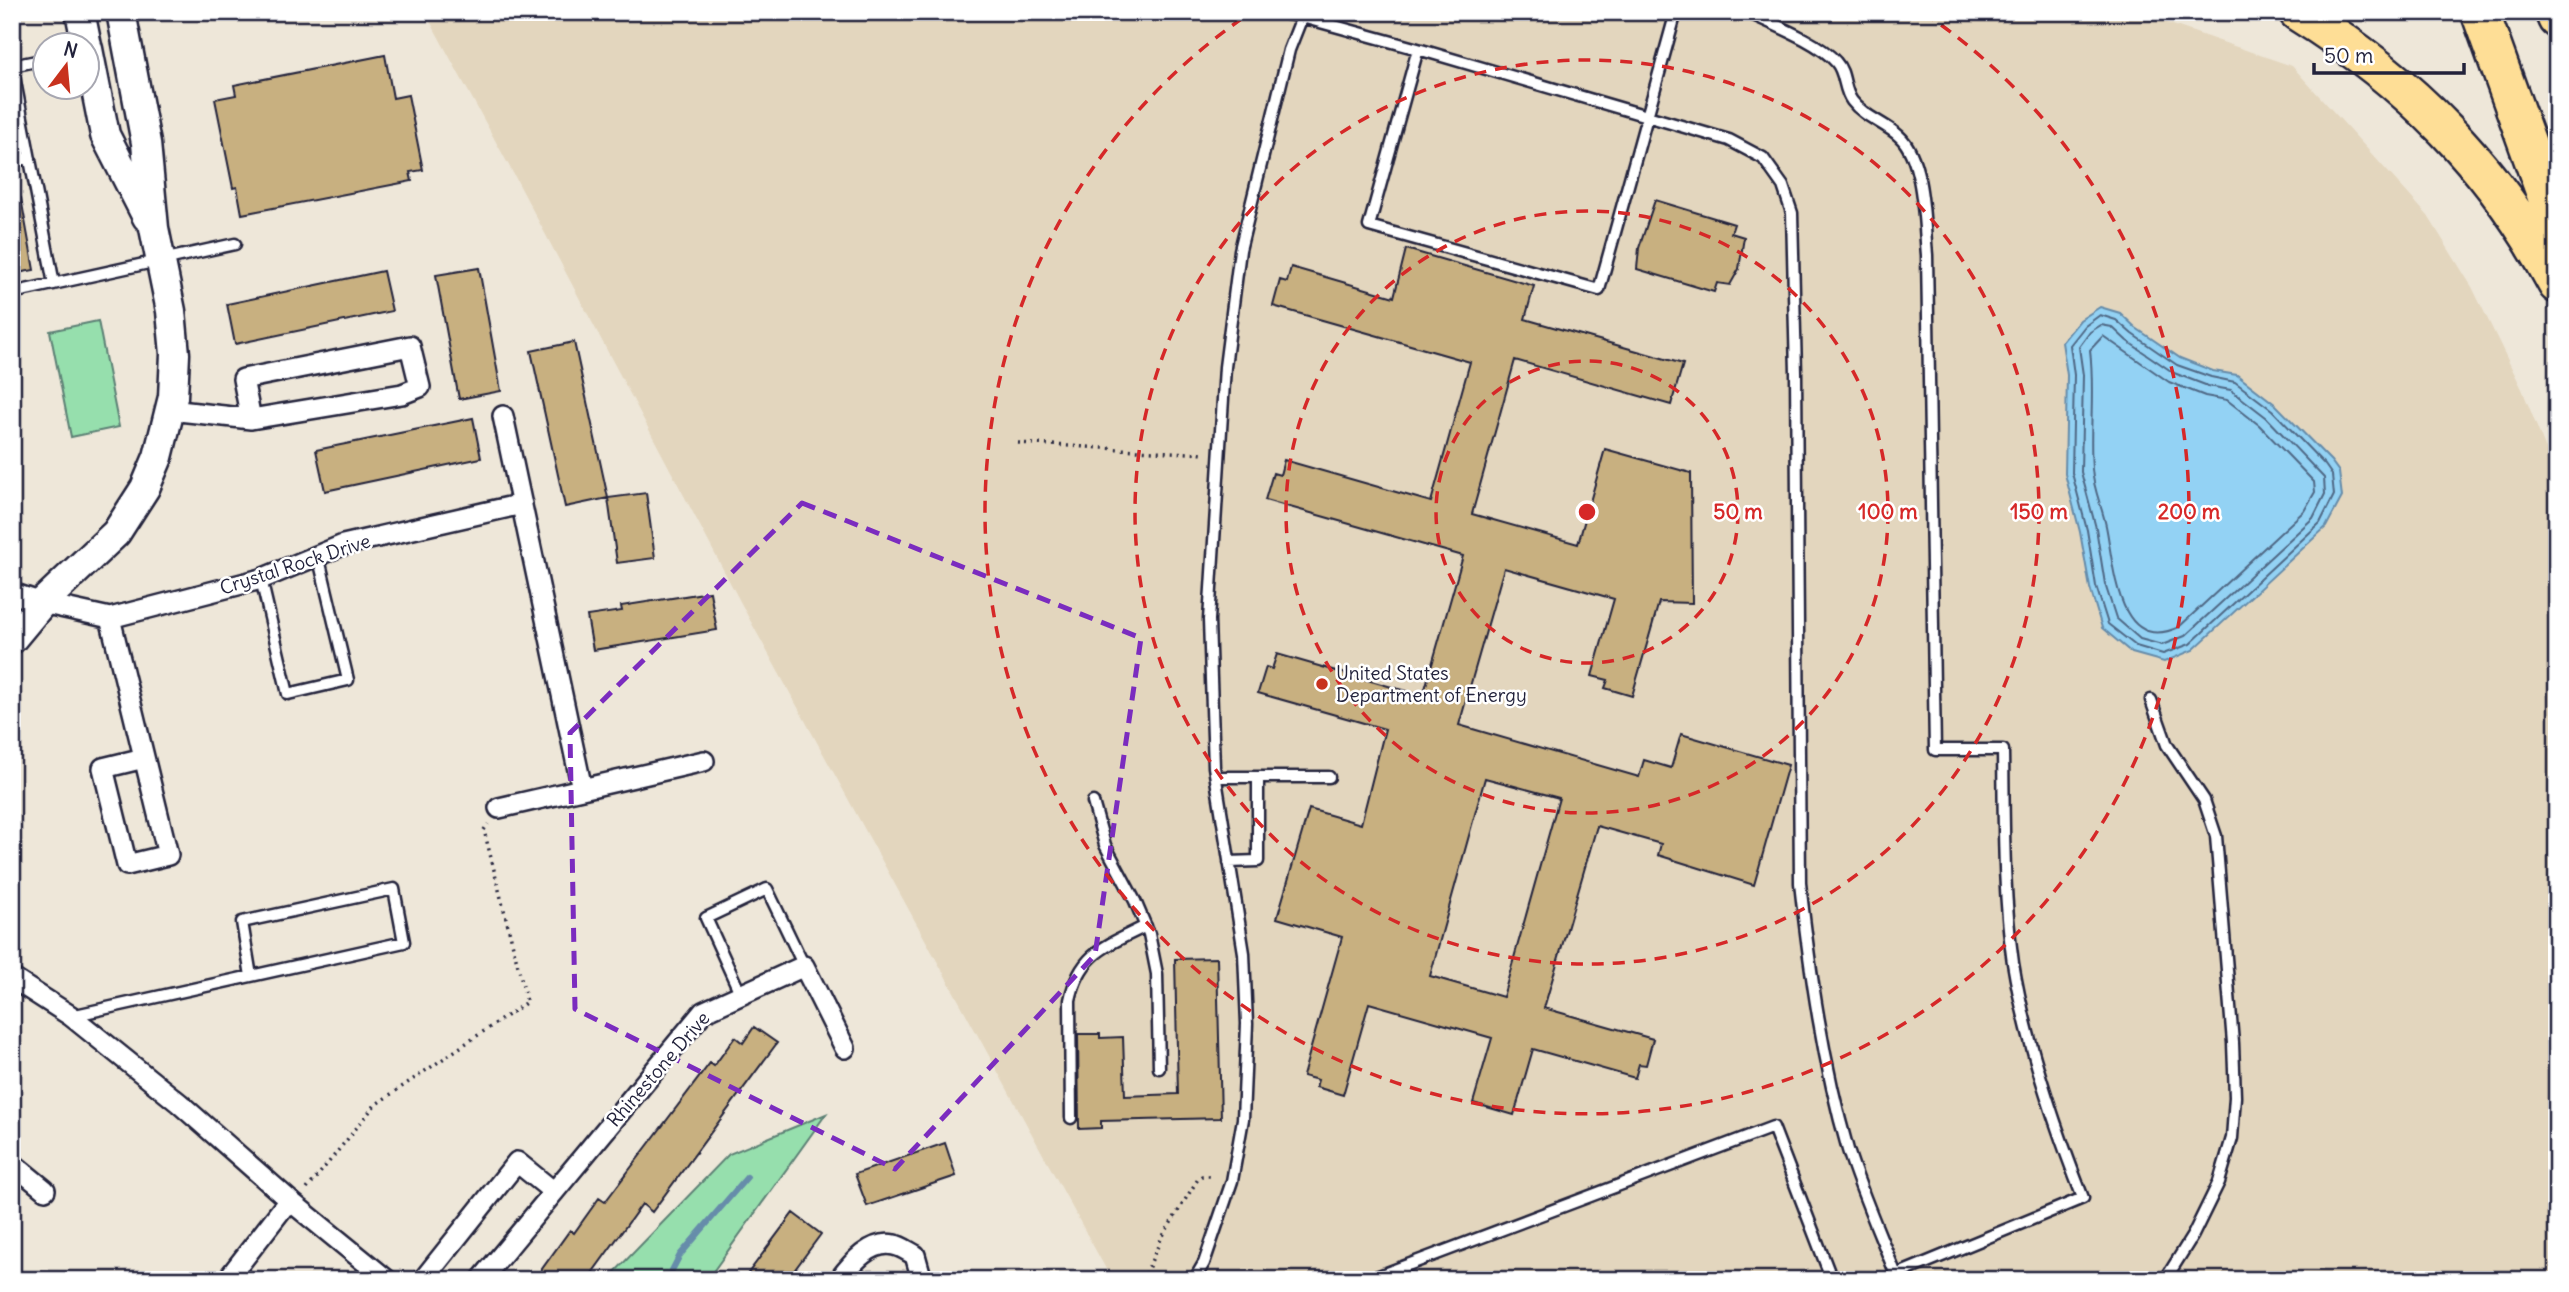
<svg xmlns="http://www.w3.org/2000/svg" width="2569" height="1292" viewBox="0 0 2569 1292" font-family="Delius,sans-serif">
	<rect width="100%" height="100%" fill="#eee7d9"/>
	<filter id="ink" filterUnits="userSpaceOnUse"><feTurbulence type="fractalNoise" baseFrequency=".0143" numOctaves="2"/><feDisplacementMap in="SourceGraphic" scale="14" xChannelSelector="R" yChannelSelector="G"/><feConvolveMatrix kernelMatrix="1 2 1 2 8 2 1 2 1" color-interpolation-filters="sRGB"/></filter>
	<g filter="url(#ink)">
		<path fill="#e3d6be" d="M425,12h1710l157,54 136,150 44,71 50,102 35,89v802h-1445l-361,-658 -238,-449z"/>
		<path fill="#96dfad" stroke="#5c8074" stroke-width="2" d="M98,321l21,106 -48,10 -21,-106z
			M826,1114l-119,166h-100l122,-126z"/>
		<path fill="#93d2f4" stroke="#668caa" stroke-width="2" d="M2100,307l20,6 16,15 44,30 33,13 24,4 39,30 55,56 8,11 3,25 -16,30 -133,123 -29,12 -32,-9 -30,-25 -12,-40 -10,-56 -15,-58 2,-99 -5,-33 18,-22z"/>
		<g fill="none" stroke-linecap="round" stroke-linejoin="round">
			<path stroke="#4f6885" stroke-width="2" d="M2100,315l16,5 16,14 45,31 34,12 24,5 37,28 53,55 7,10 2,20 -14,28 -130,121 -27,10 -27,-8 -28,-22 -12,-38 -9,-56 -15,-57 2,-98 -4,-30 15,-19z
				M2101,325l11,2 15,14 47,32 34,13 23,4 35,27 58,61 1,16 -12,24 -128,118 -23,9 -22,-6 -24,-21 -11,-34 -9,-56 -15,-56 2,-97 -4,-28 11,-15z
				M2103,336l66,46 36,14 22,4 32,25 55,57 1,10 -11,19 -125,116c-62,29 -65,-63 -73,-101 -4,-19 -13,-38 -14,-57 -3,-40 3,-79 -2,-119z"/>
			<path stroke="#668caa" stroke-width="6" d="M667,1280l13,-25 67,-78"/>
		</g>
		<path fill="#c8b080" stroke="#22223b" stroke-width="2" fill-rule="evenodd" d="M385,55l8,43 15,-3 15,75 -13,2 2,9 -170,33 -5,-27 -4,1 -18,-89 21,-4 -2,-10z
			M21,198l13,72 -22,4v-75z
			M1655,200l79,24 -3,9 13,4 -5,32 -9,16 -13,-2 -3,9 -77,-23 2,-21z
			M1406,249l128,37 -9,33 158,45 -12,41 -156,-45 -43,154 106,30 27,-95 86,24 1,130 -33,-1 -27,94 -27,-8 3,-8 -16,-4 22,-77 -110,-31 -45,157 180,52 5,-17 27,8 10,-34 107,31 -34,120 -96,-30 3,-11 -64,-18 -53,182 109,31 -7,26 -7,-1 -4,14 -102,-29 -19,66 -41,-12 19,-65 -123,-35 -26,92 -27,-8 2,-7 -15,-4 39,-139 -65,-19 32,-109 52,15 24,-95 -127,-36 8,-26 6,2 5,-15 146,42 40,-140 -198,-56 8,-27 7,2 4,-15 147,42 39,-140 -197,-56 7,-26 7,2 4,-15 103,30zM1485,778l74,20 -56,199 -73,-21z
			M479,268l22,123 -42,8 -23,-124z
			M383,271l9,40 -157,33 -8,-40z
			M574,342l34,156 -43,9 -34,-156z
			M473,418l8,40 -156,33 -9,-41z
			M646,493l9,65 -38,5 -9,-65z
			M710,592l7,38 -124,20 -6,-34 35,-5 -1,-5z
			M1217,958l4,160 -120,3v7l-22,1 -1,-95h22v4l23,-1 2,59 53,-2 -3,-135z
			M754,1027l23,16 -125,169 -10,-8 -55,76h-53l36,-50 4,3 25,-35 6,4 105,-139 4,3 21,-29 8,6z
			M945,1143l11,33 -89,30 -12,-32z
			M793,1213l28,21 -34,46h-44z"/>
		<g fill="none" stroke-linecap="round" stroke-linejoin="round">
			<defs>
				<path id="lane" d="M1277,12l25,5 116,32 311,91 34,18 20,28 9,27 4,160 4,510c10,90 23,180 48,267 13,42 32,84 48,125l-13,5
					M1747,12c25,12 72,30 89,50 10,11 7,27 16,39 12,16 33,22 47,35 25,22 25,87 28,119l8,495h68c1,71 0,143 10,213 13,79 41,161 70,235l-187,77 2,4
					M1418,49l-49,177 230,64 77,-278
					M46,59l-34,7 42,218
					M12,161l18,-3
					M12,293l223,-49
					M261,579l27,115 60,-14 -30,-125
					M2151,700l16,45 37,55 12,36 17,207 2,54 -3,41 -13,44 -26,53 -28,45
					M1216,777h113
					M1093,802l12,43 30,56 14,33 8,40 2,94
					M1229,862l29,-1v-84
					M741,995l-35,-77 61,-29 37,77
					M71,1016l333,-74 -10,-53 -152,33 9,54
					M1071,1118l-1,-118c10,-47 36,-54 76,-74
					M1194,1280l10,-17 28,-82 11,-62 4,-95 -3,-71 -30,-186 -5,-147 16,-253 15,-117 49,-200 13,-33
					M1368,1280l405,-153 59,153"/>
				<path id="street" d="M170,410l81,9 151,-25 18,-7 -10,-41 -167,33 8,40
					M503,416l79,373
					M12,593l30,10 68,15 151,-39 82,-34 179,-41
					M110,618l58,237 -41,10 -24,-97 41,-10
					M499,808l205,-47
					M12,978l59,38 108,87 110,97 98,80
					M12,1163l33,27
					M227,1280l62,-80
					M423,1280l94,-118 37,30
					M481,1280l222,-268 101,-46 41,82
					M839,1280c13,-17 32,-40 55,-35 7,1 15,7 21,10l7,25"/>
				<path id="secondary" d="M80,12l7,34
					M88,49l17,86 42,82
					M12,639l30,-36 74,-70 29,-45 13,-31 15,-60 2,-43 -4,-43 -17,-83 -8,-85 -25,-131"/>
				<path id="highway" d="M2298,12c111,69 197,155 259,272
					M2480,12l77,214
					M2554,12l3,7"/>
			</defs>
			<use href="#lane" stroke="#22223b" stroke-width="15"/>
			<use href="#street" stroke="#22223b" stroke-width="24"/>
			<use href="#secondary" stroke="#22223b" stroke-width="33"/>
			<use href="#highway" stroke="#22223b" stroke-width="42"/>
			<path stroke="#22223b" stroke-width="3.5" stroke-dasharray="2 5" stroke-linecap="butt" d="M1018,443l187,11
				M307,1189l68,-84 152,-103 -43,-172 4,-6
				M1143,1280l18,-41 37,-60 4,-3h8"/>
			<use href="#lane" stroke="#fff" stroke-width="10"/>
			<use href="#street" stroke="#fff" stroke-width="19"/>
			<use href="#secondary" stroke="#fff" stroke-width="28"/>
			<use href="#highway" stroke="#fede96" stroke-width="37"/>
		</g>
	</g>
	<path fill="none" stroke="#7b2cbf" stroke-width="5" stroke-dasharray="14 9" stroke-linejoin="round" d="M802,503l339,135 -46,317 -200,214 -320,-160 -5,-276z"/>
	<g fill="none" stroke="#d62828" stroke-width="3.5" stroke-dasharray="12 9">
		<circle cx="1587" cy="512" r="151"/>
		<circle cx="1587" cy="512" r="301"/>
		<circle cx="1587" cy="512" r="452"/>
		<path d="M1924 13A602 602 0 1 1 1250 13"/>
	</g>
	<circle fill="#c8321e" stroke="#fff" stroke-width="2.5" cx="1322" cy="684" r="7"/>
	<g text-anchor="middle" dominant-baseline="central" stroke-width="5" stroke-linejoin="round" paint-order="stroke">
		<g font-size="19" fill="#22223b" stroke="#fff">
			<text transform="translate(295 564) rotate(-18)">Crystal Rock Drive</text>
			<text transform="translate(658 1069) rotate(-49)">Rhinestone Drive</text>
		</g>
		<g font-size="19" fill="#22223b" stroke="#fff" text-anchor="start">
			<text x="1336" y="673">United States<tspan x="1336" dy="22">Department of Energy</tspan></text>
		</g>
	</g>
	<circle cx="1587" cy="512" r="10" fill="#d62828" stroke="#fff" stroke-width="3.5"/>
	<g font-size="21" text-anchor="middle" font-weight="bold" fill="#d62828" stroke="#fff" stroke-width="5" stroke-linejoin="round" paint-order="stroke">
		<text x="1738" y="519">50 m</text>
		<text x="1888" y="519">100 m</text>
		<text x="2039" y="519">150 m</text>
		<text x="2189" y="519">200 m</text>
	</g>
	<rect width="2569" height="1292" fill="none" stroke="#fff" stroke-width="42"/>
	<rect x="21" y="21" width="2527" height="1250" fill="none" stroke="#22223b" stroke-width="2.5" filter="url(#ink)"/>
	<g transform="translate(66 66) rotate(16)"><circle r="33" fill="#ffffff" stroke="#a7a7b1" stroke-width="2"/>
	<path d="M0-5L12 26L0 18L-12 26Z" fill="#c8321e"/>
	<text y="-10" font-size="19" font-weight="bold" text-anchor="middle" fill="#22223b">N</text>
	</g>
	<path d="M2314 63v10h150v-10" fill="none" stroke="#22223b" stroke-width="3.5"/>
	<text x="2324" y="63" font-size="21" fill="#22223b" stroke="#ffffff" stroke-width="5" paint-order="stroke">50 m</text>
</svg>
